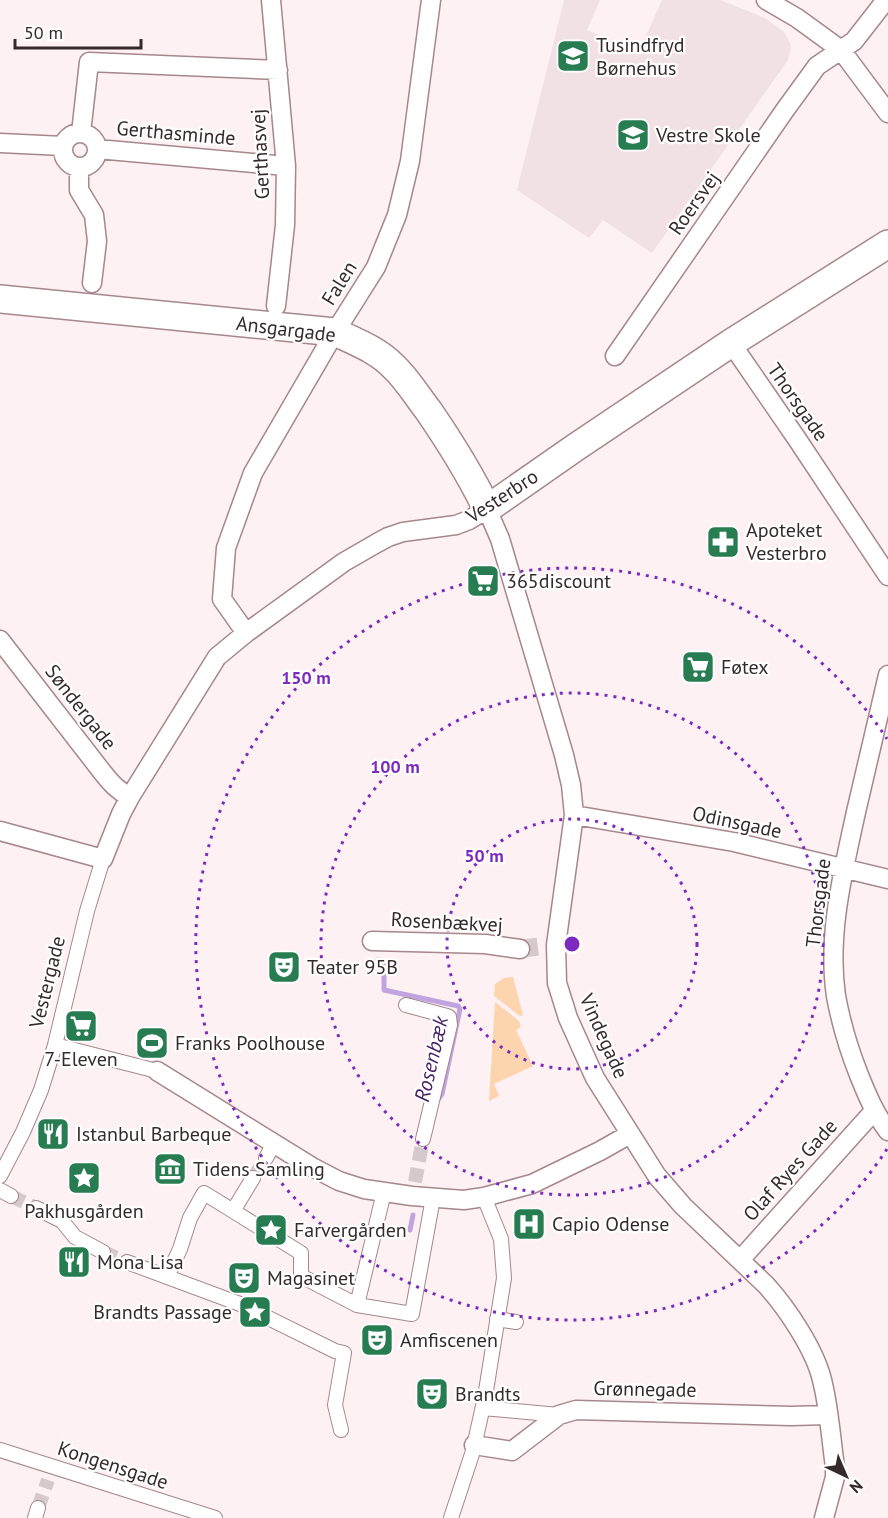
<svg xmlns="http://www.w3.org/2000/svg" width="888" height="1518" viewBox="0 0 888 1518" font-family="'PT Sans',sans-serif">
	<rect width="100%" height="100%" fill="#fef1f3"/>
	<path fill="#f2e1e4" d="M564,0h36l-13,30 52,22 23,-52h58l45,18 19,14 6,11 1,6 -3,11 -136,193 -49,-33 -14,18 -72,-48z"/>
	<path fill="#fcd4ad" d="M513,977l10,38 -3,1 -26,-20 1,-12 9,-6z
		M495,1002l24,19 2,6 -5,3 17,36 -39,18 5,12 -10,5z"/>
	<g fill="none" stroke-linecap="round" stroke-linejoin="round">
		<path stroke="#c0a3df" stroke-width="5" d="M378,960l7,1 -1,11
			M383,972h1v18l74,16 2,3 -18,85 -5,7
			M410,1230l3,-15"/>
		<path stroke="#d6c9cb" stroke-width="14" stroke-dasharray="14 7" stroke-linecap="butt" d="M253,1178l13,-20
			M415,1182l8,-43
			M11,1196l25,12
			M103,1252l24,10
			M38,1508l10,-28"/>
		<path stroke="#d6c9cb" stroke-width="18" stroke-dasharray="18 9" stroke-linecap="butt" d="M520,949l22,-3"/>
		<defs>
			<path id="pedestrian" d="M406,1005l41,11 2,1 1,8 -27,114
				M55,1045l102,26
				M266,1158l8,-15
				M0,1176l23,-44 18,-42 14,-45 32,-134 16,-52
				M0,1190l11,6
				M36,1208l26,13 13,16 28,15
				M233,1211l20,-33
				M127,1262l113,42 95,47 9,2 -9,52 6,25
				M167,1277l13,-28 10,-31 14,-25 97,60v23l56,29 55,9 21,-116
				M357,1305l27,-113
				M497,1319l19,3
				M483,1408l76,7
				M0,1450l215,68
				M35,1518l3,-10
				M451,1518l22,-67 12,-54 19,-119 -3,-39 -17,-42"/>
			<path id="minor" d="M271,0l15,166 -1,59 -9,81
				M766,0l31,18 44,32 47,63
				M63 150a17 17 0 1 1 34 0a17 17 0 1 1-34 0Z
				M81,133l8,-71 189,8
				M0,143l63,3
				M97,149l189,17
				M79,167v23l15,25 3,26 -5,42
				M731,343l66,96 91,137
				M615,356l170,-246 32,-44 37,-25 32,-41
				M246,633l-24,-34 4,-51 27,-75 82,-141 41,-65 21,-52 13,-54 21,-161
				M0,640l103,133c8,10 15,18 27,24
				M888,675c-11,46 -21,91 -32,137 -13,60 -29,123 -20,184 5,27 13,54 23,79 8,20 16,39 29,56
				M574,815l160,27 154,37
				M0,831l103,28 18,-45 9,-17 87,-140 29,-24 98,-71 33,-19 11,-6 15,-5 53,-7 13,-5 18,-11 13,30 64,216 7,30 3,30 -18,130 1,38 11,35 27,60 62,98 26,30 83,79c21,23 49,65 56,95 7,27 9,59 13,87v10l-11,41
				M372,941l113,3 35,5
				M157,1071l155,96 27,14 25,8 48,7 52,4 20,-3 48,-13 68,-33 30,-17
				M740,1260l134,-149
				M474,1445l38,6 47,-36 17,-5 215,6 37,-1"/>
			<path id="secondary" d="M0,299l335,33c21,10 43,18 59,35 13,12 23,29 34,43 22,32 42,64 59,99l89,-62 155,-104 157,-99"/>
		</defs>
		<use href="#pedestrian" stroke="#a5878c" stroke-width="16"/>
		<use href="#minor" stroke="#a5878c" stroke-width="21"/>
		<use href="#secondary" stroke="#a5878c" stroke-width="30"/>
		<use href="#pedestrian" stroke="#fff" stroke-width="14"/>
		<use href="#minor" stroke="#fff" stroke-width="18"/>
		<use href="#secondary" stroke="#fff" stroke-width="27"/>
	</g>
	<g fill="none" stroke="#7b2cbf" stroke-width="3" stroke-dasharray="3 6">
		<circle cx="572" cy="944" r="125"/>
		<circle cx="572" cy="944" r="251"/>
		<path d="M887 1149A376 376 0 1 1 887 739"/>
	</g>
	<defs>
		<symbol id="school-square" viewBox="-11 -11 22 22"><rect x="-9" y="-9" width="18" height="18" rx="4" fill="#277d51" stroke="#fff"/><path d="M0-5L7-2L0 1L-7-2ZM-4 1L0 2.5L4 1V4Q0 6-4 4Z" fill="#fff"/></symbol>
		<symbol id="pharmacy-square" viewBox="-11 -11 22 22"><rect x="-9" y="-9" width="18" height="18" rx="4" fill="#277d51" stroke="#fff"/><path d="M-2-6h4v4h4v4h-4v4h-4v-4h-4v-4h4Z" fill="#fff"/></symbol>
		<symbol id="supermarket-square" viewBox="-11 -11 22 22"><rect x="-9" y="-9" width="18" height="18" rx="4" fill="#277d51" stroke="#fff"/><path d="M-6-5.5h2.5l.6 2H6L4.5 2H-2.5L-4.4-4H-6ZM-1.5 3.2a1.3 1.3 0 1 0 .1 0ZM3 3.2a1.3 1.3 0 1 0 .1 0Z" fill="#fff"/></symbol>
		<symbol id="theatre-square" viewBox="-11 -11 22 22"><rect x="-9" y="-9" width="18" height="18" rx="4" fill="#277d51" stroke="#fff"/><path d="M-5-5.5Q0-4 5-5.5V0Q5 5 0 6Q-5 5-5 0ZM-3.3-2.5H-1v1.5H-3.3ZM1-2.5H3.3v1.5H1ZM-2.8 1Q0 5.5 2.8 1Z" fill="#fff"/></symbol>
		<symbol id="stadium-square" viewBox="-11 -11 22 22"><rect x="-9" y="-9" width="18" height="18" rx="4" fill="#277d51" stroke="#fff"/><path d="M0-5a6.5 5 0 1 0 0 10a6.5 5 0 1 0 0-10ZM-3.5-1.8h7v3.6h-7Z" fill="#fff"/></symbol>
		<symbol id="restaurant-square" viewBox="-11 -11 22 22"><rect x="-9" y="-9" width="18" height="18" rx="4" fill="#277d51" stroke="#fff"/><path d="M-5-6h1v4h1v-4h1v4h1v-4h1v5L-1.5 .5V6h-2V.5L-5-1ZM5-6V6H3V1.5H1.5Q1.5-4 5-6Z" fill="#fff"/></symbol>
		<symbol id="museum-square" viewBox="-11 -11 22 22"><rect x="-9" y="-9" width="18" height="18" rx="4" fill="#277d51" stroke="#fff"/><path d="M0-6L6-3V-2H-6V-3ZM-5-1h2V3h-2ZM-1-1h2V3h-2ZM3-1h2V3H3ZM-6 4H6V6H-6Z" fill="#fff"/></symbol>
		<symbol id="sight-square" viewBox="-11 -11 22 22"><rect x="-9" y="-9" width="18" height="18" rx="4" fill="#277d51" stroke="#fff"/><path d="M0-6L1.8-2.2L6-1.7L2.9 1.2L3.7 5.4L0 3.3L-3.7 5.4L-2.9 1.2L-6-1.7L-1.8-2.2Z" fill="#fff"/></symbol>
		<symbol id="hospital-square" viewBox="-11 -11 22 22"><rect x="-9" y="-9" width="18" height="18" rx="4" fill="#277d51" stroke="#fff"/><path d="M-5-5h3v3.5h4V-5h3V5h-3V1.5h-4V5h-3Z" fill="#fff"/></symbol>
	</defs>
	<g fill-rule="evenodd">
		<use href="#school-square" x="554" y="37" width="38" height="38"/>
		<use href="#school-square" x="614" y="116" width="38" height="38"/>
		<use href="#pharmacy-square" x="704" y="523" width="38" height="38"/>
		<use href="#supermarket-square" x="464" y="562" width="38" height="38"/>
		<use href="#supermarket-square" x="679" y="648" width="38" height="38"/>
		<use href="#theatre-square" x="265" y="948" width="38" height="38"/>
		<use href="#supermarket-square" x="62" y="1007" width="38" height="38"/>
		<use href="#stadium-square" x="133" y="1024" width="38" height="38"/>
		<use href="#restaurant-square" x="34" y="1115" width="38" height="38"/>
		<use href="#museum-square" x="151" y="1150" width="38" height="38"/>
		<use href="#sight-square" x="65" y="1159" width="38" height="38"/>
		<use href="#hospital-square" x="510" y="1205" width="38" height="38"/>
		<use href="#sight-square" x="252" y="1211" width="38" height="38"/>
		<use href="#restaurant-square" x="55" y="1243" width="38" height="38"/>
		<use href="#theatre-square" x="225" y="1259" width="38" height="38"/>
		<use href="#sight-square" x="236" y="1293" width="38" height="38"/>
		<use href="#theatre-square" x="358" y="1321" width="38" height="38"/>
		<use href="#theatre-square" x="413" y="1375" width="38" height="38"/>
	</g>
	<g text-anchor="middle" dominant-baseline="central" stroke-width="4.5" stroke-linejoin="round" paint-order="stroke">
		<g font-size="20" fill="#36292c" stroke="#fff" text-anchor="start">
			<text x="596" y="45">Tusindfryd<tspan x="596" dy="23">Børnehus</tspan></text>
			<text x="656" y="135">Vestre Skole</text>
			<text x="746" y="530">Apoteket<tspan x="746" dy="23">Vesterbro</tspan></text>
			<text x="506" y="581">365discount</text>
			<text x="721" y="667">Føtex</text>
			<text x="307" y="967">Teater 95B</text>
			<text x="175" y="1043">Franks Poolhouse</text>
			<text x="81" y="1059" text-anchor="middle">7-Eleven</text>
			<text x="76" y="1134">Istanbul Barbeque</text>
			<text x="193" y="1169">Tidens Samling</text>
			<text x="84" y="1211" text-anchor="middle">Pakhusgården</text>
			<text x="552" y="1224">Capio Odense</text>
			<text x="294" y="1230">Farvergården</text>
			<text x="97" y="1262">Mona Lisa</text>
			<text x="267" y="1278">Magasinet</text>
			<text x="232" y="1312" text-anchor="end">Brandts Passage</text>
			<text x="400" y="1340">Amfiscenen</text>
			<text x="455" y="1394">Brandts</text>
		</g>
		<g font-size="20" fill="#36292c" stroke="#fff">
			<text transform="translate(176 133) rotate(5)">Gerthasminde</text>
			<text transform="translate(260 154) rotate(-93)">Gerthasvej</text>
			<text transform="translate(694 203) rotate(-55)">Roersvej</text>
			<text transform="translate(339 283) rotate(-58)">Falen</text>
			<text transform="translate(286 329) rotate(7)">Ansgargade</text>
			<text transform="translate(798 402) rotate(55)">Thorsgade</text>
			<text transform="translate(502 496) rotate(-33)">Vesterbro</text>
			<text transform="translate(81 707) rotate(52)">Søndergade</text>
			<text transform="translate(737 822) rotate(12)">Odinsgade</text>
			<text transform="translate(818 903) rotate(-83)">Thorsgade</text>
			<text transform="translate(447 922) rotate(3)">Rosenbækvej</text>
			<text transform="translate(47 982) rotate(-76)">Vestergade</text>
			<text transform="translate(604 1036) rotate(66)">Vindegade</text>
			<text transform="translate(790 1170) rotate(-48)">Olaf Ryes Gade</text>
			<text transform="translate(645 1389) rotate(1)">Grønnegade</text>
			<text transform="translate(113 1465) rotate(18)">Kongensgade</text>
		</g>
		<g font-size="21" font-style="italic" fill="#451f65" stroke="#fff">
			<text transform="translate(431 1059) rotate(-77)">Rosenbæk</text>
		</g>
	</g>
	<circle cx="572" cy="944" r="9" fill="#7b2cbf" stroke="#fff" stroke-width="3"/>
	<g font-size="18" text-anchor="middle" font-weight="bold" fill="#7b2cbf" stroke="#fff" stroke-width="4.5" stroke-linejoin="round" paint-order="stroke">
		<text x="306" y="684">150 m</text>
		<text x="395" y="773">100 m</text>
		<text x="484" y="862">50 m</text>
	</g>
	<g transform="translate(846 1476) rotate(136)" stroke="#ffffff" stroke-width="4.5" paint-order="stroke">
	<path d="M0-4.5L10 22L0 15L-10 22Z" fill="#36292c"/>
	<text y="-9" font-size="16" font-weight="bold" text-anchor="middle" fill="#36292c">N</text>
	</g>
	<path d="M15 39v9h126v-9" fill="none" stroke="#36292c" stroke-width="3"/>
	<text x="24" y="39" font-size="18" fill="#36292c" stroke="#ffffff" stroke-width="4.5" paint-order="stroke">50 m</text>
</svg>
